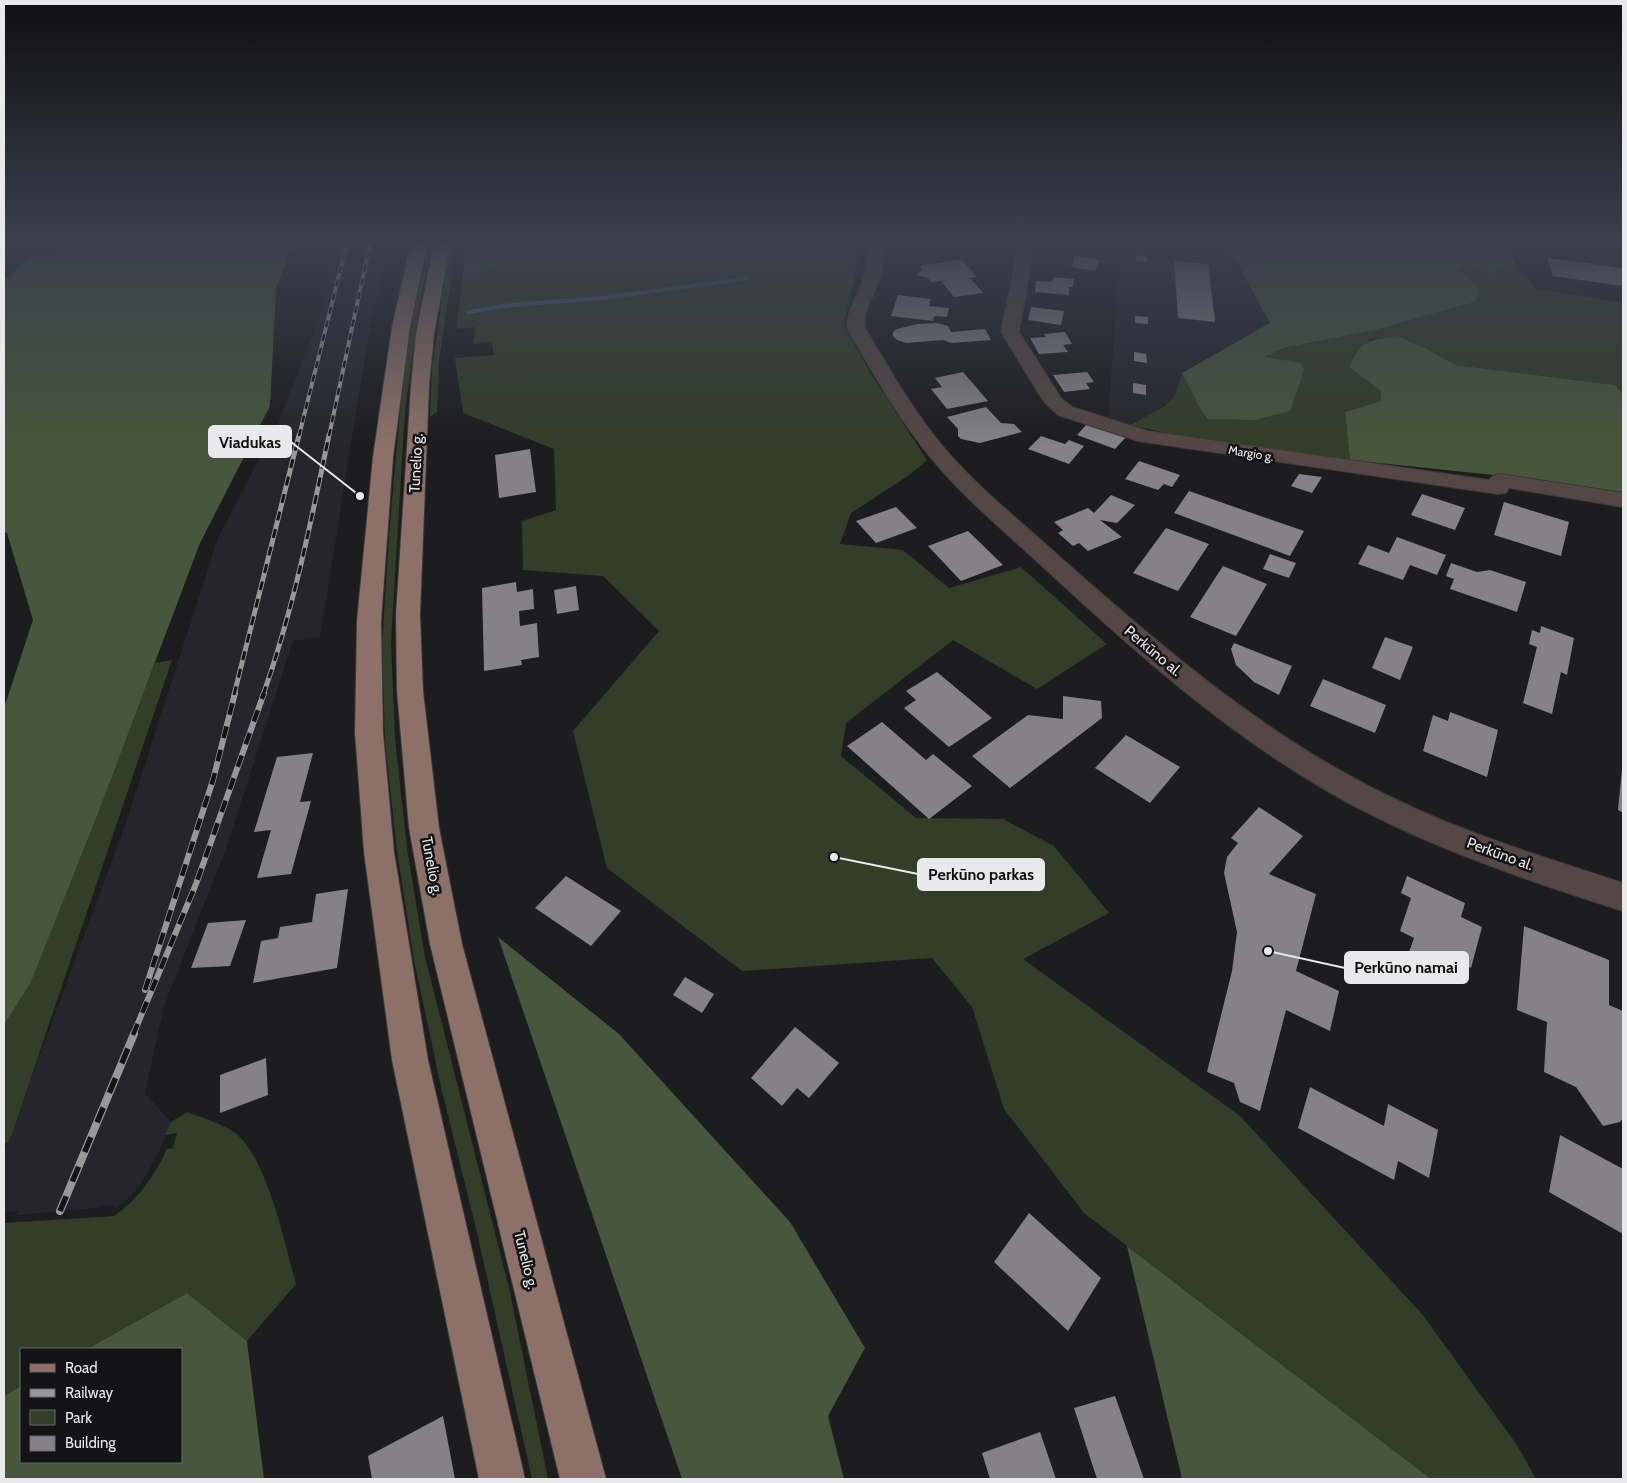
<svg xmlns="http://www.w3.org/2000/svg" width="1627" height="1483" viewBox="0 0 1627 1483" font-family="Cabin,sans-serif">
	<rect width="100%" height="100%" fill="#1d1c1f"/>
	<path fill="#26252d" d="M328,239h63l-21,87 -50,311 -27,4 -67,208 -62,157 -19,87 26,29 -11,28 -19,34 -13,15 -14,10 1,-4 -17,1 -1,2 -80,7 1,-4 -14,1v-55l3,-14 119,-320 92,-285 59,-113 50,-127z
		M1121,239h103l46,84 -88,50 -7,23 -10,10 -35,19 -22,-7z"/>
	<path fill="#323e28" d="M428,239h4l-14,75 -13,97 -14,231 4,96 12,110 18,109 85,335 38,187h-16l-54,-242 -36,-146 -28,-130 -17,-110 -12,-110 -3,-97 8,-121 15,-167z
		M451,239h6l-18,121 -2,52 -7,5 2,-48z
		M607,239h64l-1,3 56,-3h91l18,2 25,10 -16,75 27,48 56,86 -19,16 -57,37 -11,31 63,6 46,38 72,-21 86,77 -70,45 -84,-49 -107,83 -5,33 75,62 87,1 51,27 55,67 -86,46 217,157 182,198 95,131 19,34h-105l-347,-266 -80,-104 -32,-102 -40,-49 -190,13 -135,-103 -34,-137 86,-100 -56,-55 -80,-6 -1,-49 34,-11 -2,-61 -91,-36 -8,-55 39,-3 -2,-13 -19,2 2,-17 -19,2 7,-52z
		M1515,263l20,25 88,15v91l-8,-9 -159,-20 -33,-18 -23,-10 -29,2 -16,14 -6,14 32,24v10l-36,11 5,48 -147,-19 -73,-16 35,-19 10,-10 7,-23 16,32 66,-47 19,-10 92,-18 99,-28 -15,-31 4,-5 29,8z
		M172,660l-160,474 -5,9 -3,1v-119l26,-41 125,-321z
		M187,1112c16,6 33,11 47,20 33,24 51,113 62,152l-49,57 -60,-48 -100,56h-66v37l-17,10v-173l110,-7c25,-17 40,-40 53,-67l6,-1 4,-15 -12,2 6,-13z"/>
	<path fill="#47563c" d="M136,239h158l-18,50 -6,117 -70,137 -100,265 -70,176 -26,41v-317l29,-88 -26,-87 -3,-1v-251l25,-24 99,-11z
		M466,239h141l-144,38z
		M1224,239h282l9,24 -23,11 -29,-8 -4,5 22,18 -7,13 -99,28 -92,18 -18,9 36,6 3,7 -14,41 -36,9 -46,-1 -10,-14 -16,-32 88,-50z
		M1400,337l23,10 33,18 159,20 8,9v98l-110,-15 -163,-17 -5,-48 36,-11v-10l-32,-24c12,-29 23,-28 51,-30z
		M498,937l121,97 171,188 75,126 -37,68 16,63h-162z
		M1127,1246l304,233h-249z
		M187,1293l60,48 17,138h-260v-83l17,-10v76h160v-113h-94z"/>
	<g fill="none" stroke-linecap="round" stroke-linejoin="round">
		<path fill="#486176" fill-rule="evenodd" d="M746,277l2,1v2l-145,20 -91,7 -44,7 -3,-2 3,-2 44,-7 91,-7z"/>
	</g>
	<path fill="#848285" d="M98,239h26l-5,5 -27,1z
		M976,239h29l-2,6 -28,-3z
		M1136,255l11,1v6l-11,-1z
		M1075,256l25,4 -5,11 -24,-4z
		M1547,258l76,10v18l-70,-10z
		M962,260l15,17 -12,2h6l12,14 -29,4 -13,-16 -10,1 -3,-4 -11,-3 5,-6 -3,-3z
		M1174,261l34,3 7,58 -37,-4z
		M1053,277l21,2 -1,8h-4v8l-34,-3 1,-11 16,1z
		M898,295l33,4 -2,7 20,2 -2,9 -13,-1 -1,5 -42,-5z
		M1031,307l33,4 -3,14 -33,-5z
		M1135,316l13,1v7l-13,-1z
		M937,323l11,3 3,6 34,-3 6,11 -40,3 -8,-3 -37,3 -9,-3 -4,-4v-4l4,-3 20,-5z
		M1065,332l7,12 -9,1 5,7 -29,2 -9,-16 16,-1 -2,-3z
		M1134,352l12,2 1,9 -13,-2z
		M963,372l25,29 -41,8 -16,-20 11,-2 -7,-9z
		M1087,372l7,10 -8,1 4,6 -26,3 -11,-17z
		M1133,383l13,2v10l-13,-2z
		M986,407l15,16 13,1 8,8 -42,11 -19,-4 -3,-3v-7l-11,-12z
		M1087,424l39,13 -11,12 -38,-14z
		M1041,436l24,8 4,-4 15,6 -15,18 -41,-15z
		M530,449l6,43 -37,6 -4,-43z
		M1139,461l41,14 -8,12 -8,-3 -6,6 -33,-11z
		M1299,474l23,3 -10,16 -21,-7z
		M1189,491l37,13 78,27 -14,25 -116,-43z
		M1422,494l43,14 -10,22 -44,-15z
		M1111,495l24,10 -18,18 -17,-3 22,17 -34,14 -9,-8 -6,3 -15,-13 5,-3 -9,-8 34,-14 6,5z
		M1504,502l65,20 -8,34 -67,-21z
		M896,507l21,21 -41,15 -20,-22z
		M1166,528l43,16 -31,47 -45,-18z
		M968,531l35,34 -42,16 -33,-35z
		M1397,537l49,18 -9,20 -27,-10 -7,15 -45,-16 10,-19 21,8z
		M1270,554l26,9 -7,15 -26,-9z
		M1451,563l26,9 13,-2 36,12 -9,30 -67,-23 4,-10 -8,-3z
		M1223,566l44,18 -31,52 -46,-19z
		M516,582l1,10 16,-3 1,20 -15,2 1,15 17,-3 2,34 -18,3 1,5 -38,6 -2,-83z
		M576,586l3,24 -22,4 -3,-24z
		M1541,626l33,12 -7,37 -6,-3 -9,42 -29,-11 14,-56 -8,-3 3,-14 8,3z
		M1385,637l28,10 -13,33 -28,-12z
		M1234,643l58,23 -13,29 -25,-13 -18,-17 -5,-16z
		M937,672l55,46 -43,29 -45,-39 12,-8 -10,-9z
		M1323,679l63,26 -11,28 -65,-27z
		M1063,696l38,5 1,17 -92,70 -38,-32 56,-41 35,4z
		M1450,712l48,18 -11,47 -64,-26 10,-36 15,6z
		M882,722l44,38 7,-6 39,32 -43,33 -82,-73z
		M1126,735l54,32 -30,36 -55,-35z
		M313,753l-13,49 11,-1 -20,73 -34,4 14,-48 -17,2 23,-75z
		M1622,769l1,1v43l-5,-3z
		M1259,807l44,29 -34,38 47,20 -20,77 43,20 -9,40 -44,-21 -26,101 -20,-9 -6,-19 -27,-11 25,-101 5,-39 -13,-59 3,-16 11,-14 -7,-5z
		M566,876l55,35 -30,35 -56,-38z
		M1407,876l58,27 -4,14 21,10 -11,41 -24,-12 -4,13 -34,-17 5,-14 -14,-7 11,-33 -10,-5z
		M348,889l-11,79 -84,15 8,-42 17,-3 2,-11 32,-5 4,-28z
		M246,920l-16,46 -39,2 17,-45z
		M1524,926l85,34v45l14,6v107l-3,4 -17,4 -27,-39 -32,-15 3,-50 -30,-12z
		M685,977l29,17 -12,19 -29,-18z
		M795,1027l44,36 -30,35 -12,-10 -15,18 -31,-28z
		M266,1058l2,37 -48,18v-38z
		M1310,1087l74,39 4,-22 50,26 -9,48 -31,-17 -4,19 -96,-52z
		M1560,1135l63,34v65l-74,-42z
		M1029,1213l72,65 -33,53 -74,-69z
		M1115,1396l29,83h-47l-23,-71z
		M443,1416l12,63h-83l-4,-23z
		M1040,1432l16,47h-66l-8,-26z"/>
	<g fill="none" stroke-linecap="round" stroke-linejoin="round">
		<defs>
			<path id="minor" d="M4,239h17l-12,10 -5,2z
				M867,239h15c3,18 0,34 -7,51 -5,13 -12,24 -10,38 25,42 48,83 80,121 34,40 77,73 116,109 103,91 210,183 336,242 72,35 150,58 226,83v28c-92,-29 -194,-64 -278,-110 -113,-62 -209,-148 -303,-235 -38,-35 -78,-68 -111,-108 -33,-40 -58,-85 -84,-130 -1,-14 7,-25 12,-38 7,-17 10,-33 8,-51z
				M1020,239h15l-16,93 42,66 11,9 76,24 341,49 4,-4 7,-2 123,19v14l-114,-19 -3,5 -8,1 -360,-53 -80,-26 -14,-13 -43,-70z"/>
			<path id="major" d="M412,239h16l-18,88 -17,130 -12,164 2,112 11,119 34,208 97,419h-46l-87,-419 -28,-208 -9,-119 2,-112 16,-164 19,-130z
				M435,239h16l-17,95 -5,52 -9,228 3,77 16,137 23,116 144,535h-46l-130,-535 -21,-116 -12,-137 -1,-77 15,-228 5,-52z"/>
		</defs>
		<use href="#minor" stroke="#3a393c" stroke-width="2"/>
		<use href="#major" stroke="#3a393c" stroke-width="2"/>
		<use href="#minor" fill="#554743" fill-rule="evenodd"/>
		<use href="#major" fill="#8d7169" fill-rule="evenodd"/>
		<defs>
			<path id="rail-far3" d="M299,436l49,-197
				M329,436l42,-197"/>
			<path id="rail-far2" d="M234,695l65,-260
				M263,695c30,-84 48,-173 66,-260"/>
			<path id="rail-far1" d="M145,990l68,-210 22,-87
				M133,1035l63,-151 68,-191"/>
			<path id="rail" d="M60,1211l74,-177"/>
		</defs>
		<use href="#rail-far3" stroke="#98979a" stroke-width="4"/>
		<use href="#rail-far2" stroke="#98979a" stroke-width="5"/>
		<use href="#rail-far1" stroke="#98979a" stroke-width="6"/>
		<use href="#rail" stroke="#98979a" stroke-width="8"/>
		<use href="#rail-far3" stroke="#141316" stroke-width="2.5" stroke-dasharray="7" stroke-linecap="butt"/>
		<use href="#rail-far2" stroke="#141316" stroke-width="3" stroke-dasharray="9" stroke-linecap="butt"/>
		<use href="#rail-far1" stroke="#141316" stroke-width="4.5" stroke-dasharray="12" stroke-linecap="butt"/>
		<use href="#rail" stroke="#141316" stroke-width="5.5" stroke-dasharray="16" stroke-linecap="butt"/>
	</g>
	<linearGradient id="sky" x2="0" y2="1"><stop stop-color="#100f11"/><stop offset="0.54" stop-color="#3a404d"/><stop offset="1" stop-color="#3a404d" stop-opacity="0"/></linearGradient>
	<rect width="1627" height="446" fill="url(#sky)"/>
	<g text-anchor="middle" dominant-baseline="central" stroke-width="5" stroke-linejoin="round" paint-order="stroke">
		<g font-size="12" fill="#e9e9eb" stroke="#141316">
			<text transform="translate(1251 453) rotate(9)">Margio g.</text>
		</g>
		<g font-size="15" fill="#e9e9eb" stroke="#141316">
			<text transform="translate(416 463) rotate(-87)">Tunelio g.</text>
			<text transform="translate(1153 651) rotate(40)">Perkūno al.</text>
			<text transform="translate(1500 854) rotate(20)">Perkūno al.</text>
			<text transform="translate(432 866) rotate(79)">Tunelio g.</text>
			<text transform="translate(526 1260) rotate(76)">Tunelio g.</text>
		</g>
	</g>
	<path fill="none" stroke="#e9e9eb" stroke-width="2" d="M360 496L291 442M834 857L918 874M1268 951L1345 968"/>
	<g fill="#e9e9eb" stroke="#141316" stroke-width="2">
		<circle cx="360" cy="496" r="5"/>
		<circle cx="834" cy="857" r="5"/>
		<circle cx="1268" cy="951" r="5"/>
	</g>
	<g fill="#e9e9eb" stroke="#e9e9eb" stroke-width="2">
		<rect x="209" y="426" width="82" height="31" rx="5"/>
		<rect x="918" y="859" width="126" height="31" rx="5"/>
		<rect x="1345" y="952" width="123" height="31" rx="5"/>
	</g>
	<g font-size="16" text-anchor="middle" font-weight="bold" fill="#111">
		<text x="250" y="448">Viadukas</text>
		<text x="981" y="880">Perkūno parkas</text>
		<text x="1406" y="973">Perkūno namai</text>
	</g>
	<rect width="1627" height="1483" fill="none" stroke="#e9e9eb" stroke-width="10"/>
	<rect x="20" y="1348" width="162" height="115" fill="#141316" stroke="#69696b"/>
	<rect x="30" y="1364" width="25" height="8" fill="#8d7169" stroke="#69696b"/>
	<text x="65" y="1373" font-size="15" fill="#e9e9eb">Road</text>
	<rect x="30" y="1389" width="25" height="8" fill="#98979a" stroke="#69696b"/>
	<text x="65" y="1398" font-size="15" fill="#e9e9eb">Railway</text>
	<rect x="30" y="1410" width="25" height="15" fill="#323e28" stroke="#69696b"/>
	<text x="65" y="1423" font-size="15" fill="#e9e9eb">Park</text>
	<rect x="30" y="1436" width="25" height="15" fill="#848285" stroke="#69696b"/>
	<text x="65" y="1448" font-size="15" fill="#e9e9eb">Building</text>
</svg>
